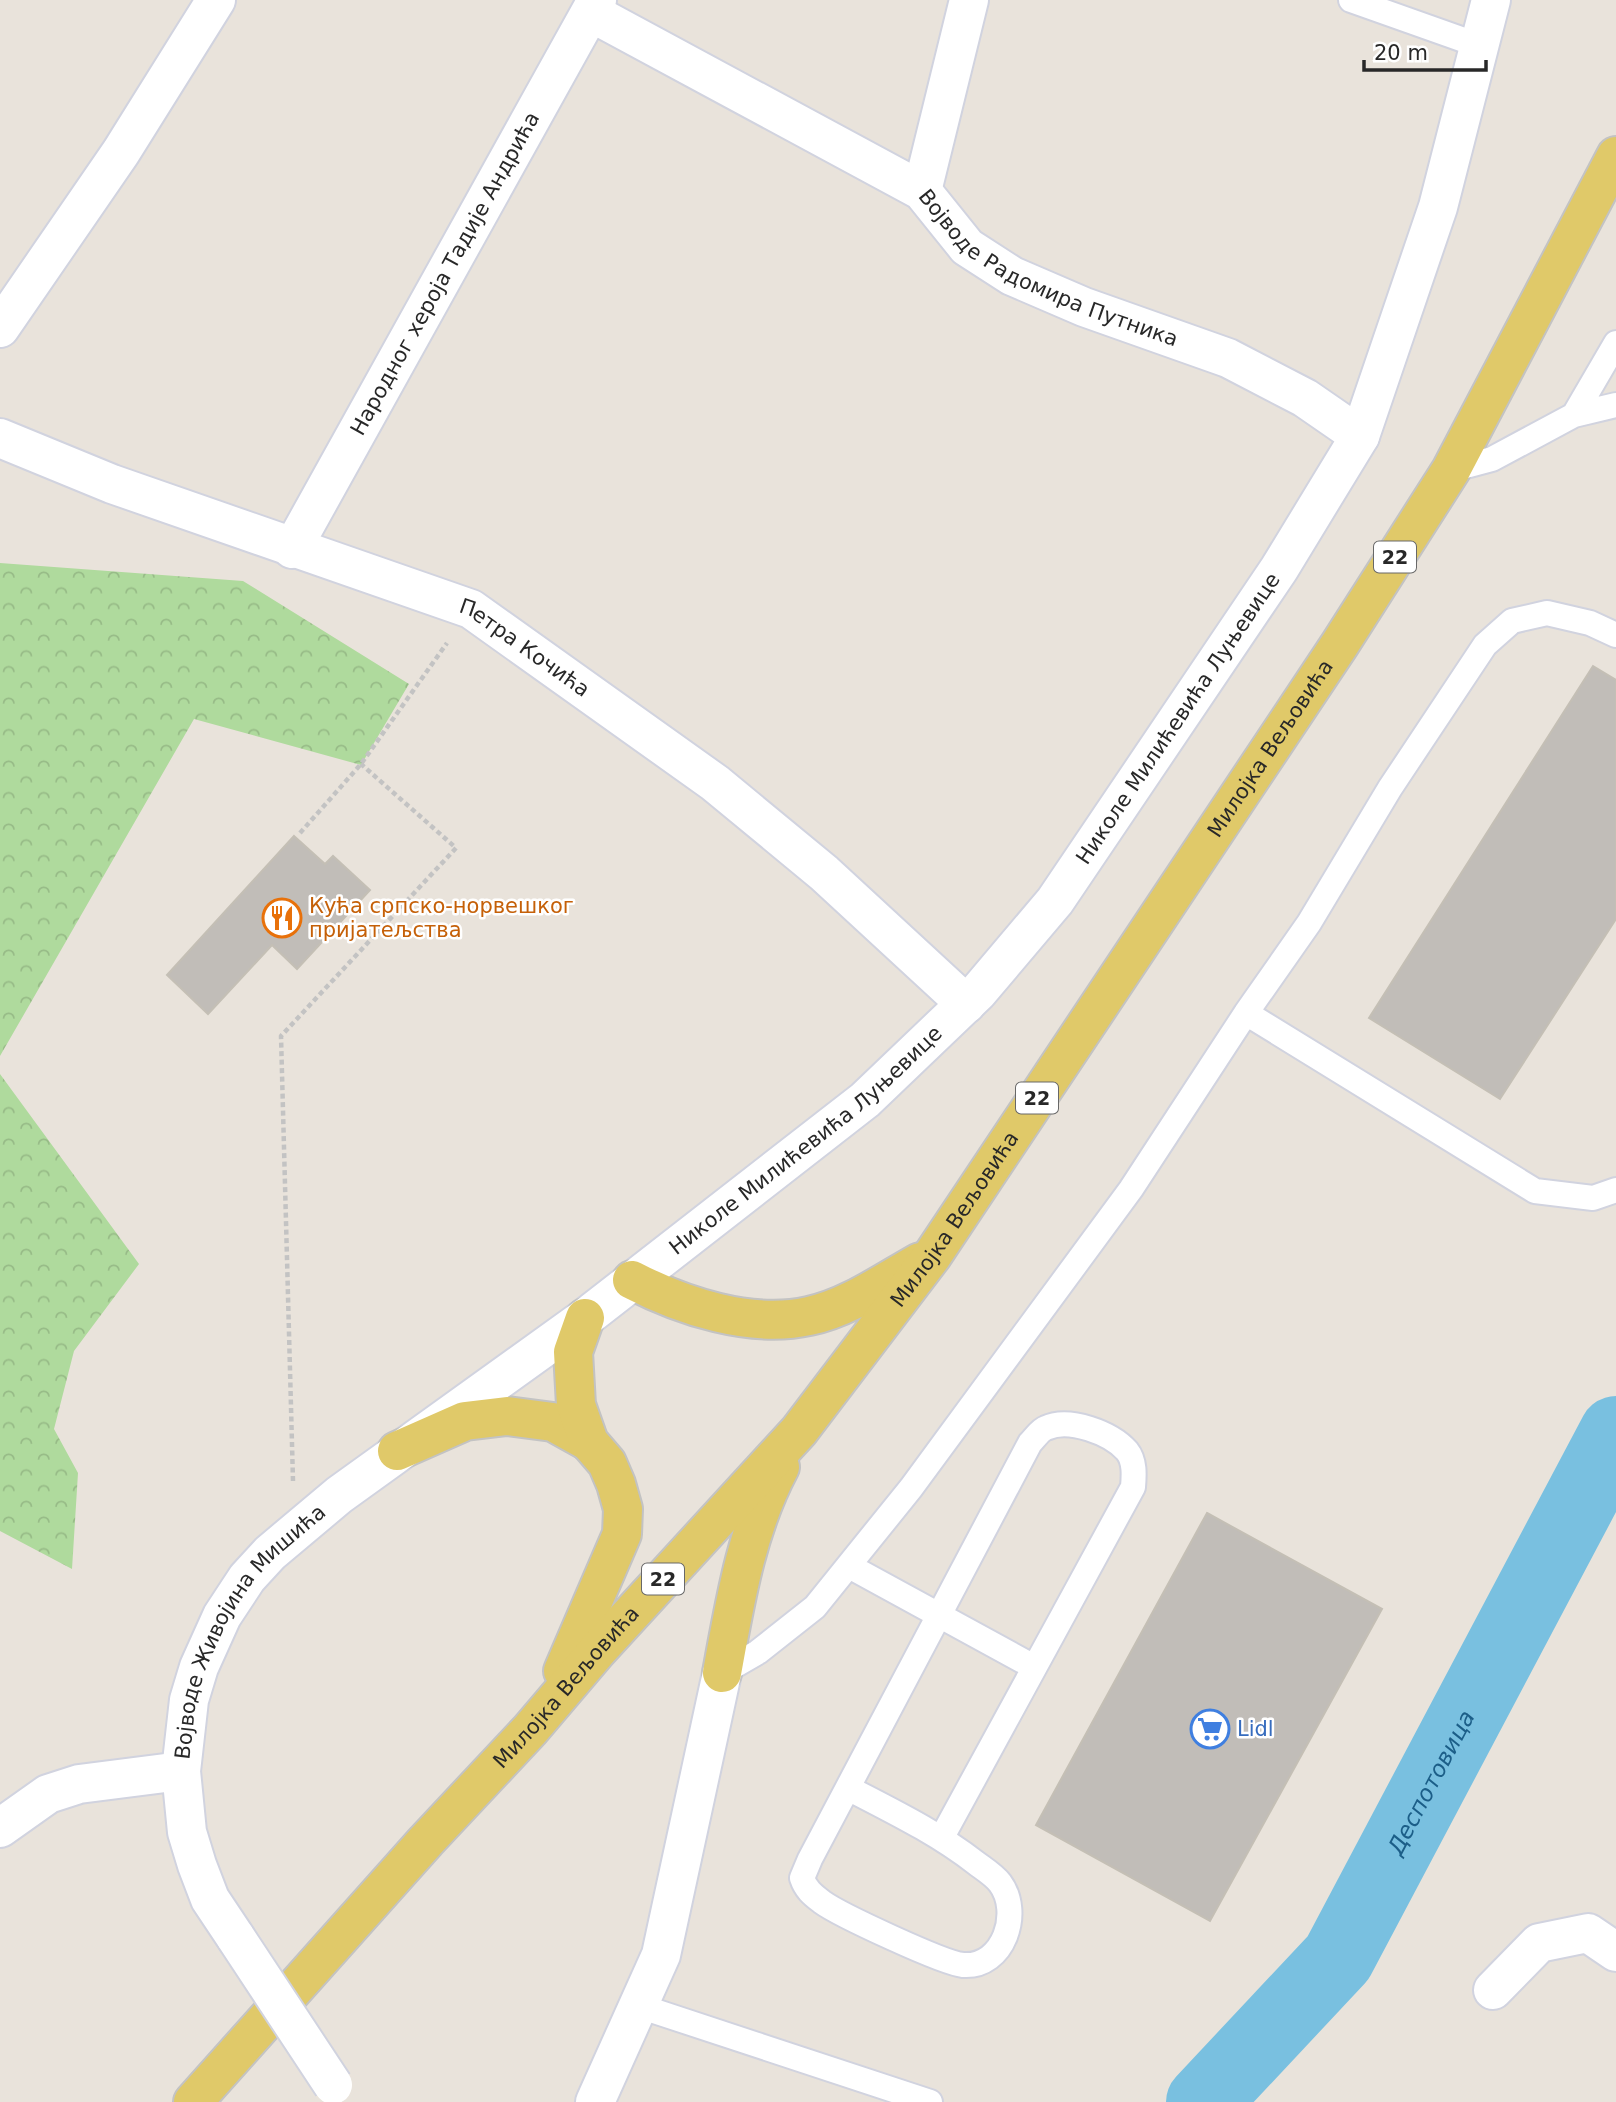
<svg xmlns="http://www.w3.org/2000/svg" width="1616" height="2102" viewBox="0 0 1616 2102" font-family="'DejaVu Sans',sans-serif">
	<defs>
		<pattern id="forest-crowns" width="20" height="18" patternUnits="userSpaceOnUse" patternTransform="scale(1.75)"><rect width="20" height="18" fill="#afda9d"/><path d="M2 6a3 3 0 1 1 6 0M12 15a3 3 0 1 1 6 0" fill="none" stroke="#97bb87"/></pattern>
	</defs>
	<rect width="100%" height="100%" fill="#e9e3db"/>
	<path fill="url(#forest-crowns)" d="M0,563l243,18 166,103 -48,81 -167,-46 -194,337z
		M0,1074l139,190 -65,87 -20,78 24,44 -6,96 -72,-38z"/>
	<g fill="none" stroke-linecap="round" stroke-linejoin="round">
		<path stroke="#79c0e0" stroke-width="74" id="s1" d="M1203,2102l135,-144 278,-525"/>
	</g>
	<path fill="#c1bdb8" stroke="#c4bfb5" stroke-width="2" d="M1593,666l23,14v239l-116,180 -131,-81z
		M294,836l31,28 8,-8 37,34 -73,79 -25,-24 -64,69 -41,-39z
		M1207,1513l175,96 -172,312 -174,-96z"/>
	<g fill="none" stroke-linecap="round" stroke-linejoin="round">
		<defs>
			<path id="lane" d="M1351,0l127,45
				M1574,415l42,-10
				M1451,470l41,-11 82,-44 42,-72
				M1246,1013l289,178 58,7 23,-8
				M849,1566l185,101
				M722,1673l36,-21 57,-45 96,-119 220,-299 115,-176 63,-90 81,-135 95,-143 27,-24 35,-8 43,10 26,12
				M848,1788c44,23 88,44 128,75 8,6 18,12 24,20 22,29 4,85 -37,82 -20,-2 -123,-50 -141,-63 -9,-7 -16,-12 -20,-24l8,-19 220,-416c5,-5 10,-13 16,-15 23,-11 65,5 81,23 8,10 7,24 6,36l-191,350
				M639,2006l291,96"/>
			<g id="street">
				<path id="s2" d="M592,13l330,178 45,56 45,29 72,31 144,51 77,40 55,38"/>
				<path d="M922,191l47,-191"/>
				<path d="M0,328l121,-176 95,-152"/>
				<path id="s3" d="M0,438l112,46 359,125 244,174 109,90 142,131"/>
				<path id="s4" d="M292,549l305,-549"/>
				<path d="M1493,1990l46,-47 49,-10 28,19"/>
				<path d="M595,2102l66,-147 61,-282"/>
			</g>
			<g id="secondary">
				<path d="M0,1828l48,-34 31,-10 102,-13"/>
				<path id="s5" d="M236,1938l-26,-39 -13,-34 -10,-33 -6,-61 8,-71 10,-33 23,-51 25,-38 23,-25 69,-58 246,-177 280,-218 113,-108 77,-91 224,-332 81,-133 78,-229 53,-207"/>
			</g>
			<g id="primary">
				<path d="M632,1280c50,26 119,49 177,36 39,-8 77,-35 111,-54"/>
				<path d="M397,1451l68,-30 42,-5 46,6 36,20"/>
				<path d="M563,1671l59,-137 1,-25 -7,-25 -9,-21 -18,-21 -13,-37 -3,-53 12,-34"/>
				<path d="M722,1673c13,-71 24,-142 58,-206"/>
				<path id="s6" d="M193,2102l233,-261 104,-111 68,-80 201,-219 133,-175 408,-612 111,-174 165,-314"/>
			</g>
		</defs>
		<use href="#lane" stroke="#d1d3df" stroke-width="28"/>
		<use href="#street" stroke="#d1d3df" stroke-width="42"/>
		<use href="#secondary" stroke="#d1d3df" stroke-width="42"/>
		<use href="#primary" stroke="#c3c3c3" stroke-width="42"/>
		<path stroke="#c3c3c3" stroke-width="4.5" stroke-dasharray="5 3.5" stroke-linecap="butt" d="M300,833l61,-69 86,-121
			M293,1481l-12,-445 175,-188 -95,-84"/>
		<use href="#lane" stroke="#fff" stroke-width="24"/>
		<use href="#street" stroke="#fff" stroke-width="38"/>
		<use href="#secondary" stroke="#fff" stroke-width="38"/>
		<use href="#primary" stroke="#e0c969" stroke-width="38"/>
		<defs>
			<path id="secondary-bridge" d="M236,1938l97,147"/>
		</defs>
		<use href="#secondary-bridge" stroke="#d1d3df" stroke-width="42" stroke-linecap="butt"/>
		<use href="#secondary-bridge" stroke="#fff" stroke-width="38"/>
	</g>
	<defs>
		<symbol id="restaurant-ring" viewBox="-11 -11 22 22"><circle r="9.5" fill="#fff" stroke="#e8710a" stroke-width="1.5"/><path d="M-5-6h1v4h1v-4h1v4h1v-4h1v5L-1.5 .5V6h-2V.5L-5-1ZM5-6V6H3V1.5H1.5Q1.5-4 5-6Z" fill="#e8710a"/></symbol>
		<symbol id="supermarket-ring" viewBox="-11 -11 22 22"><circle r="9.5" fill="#fff" stroke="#3f7fe0" stroke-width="1.5"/><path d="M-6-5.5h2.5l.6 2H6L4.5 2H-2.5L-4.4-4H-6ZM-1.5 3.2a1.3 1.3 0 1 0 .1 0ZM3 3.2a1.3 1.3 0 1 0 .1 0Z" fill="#3f7fe0"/></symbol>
	</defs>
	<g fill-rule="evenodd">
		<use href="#restaurant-ring" x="260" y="896" width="44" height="44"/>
		<use href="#supermarket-ring" x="1188" y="1707" width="44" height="44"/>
	</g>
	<g text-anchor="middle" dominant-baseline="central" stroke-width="5" stroke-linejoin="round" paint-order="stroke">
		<g fill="#fff" stroke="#686868" stroke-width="2">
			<rect x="1374" y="541.5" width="42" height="31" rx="5"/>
			<rect x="1016" y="1082.5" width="42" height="31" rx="5"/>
			<rect x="642" y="1563.5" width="42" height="31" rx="5"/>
		</g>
		<g font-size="19" font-weight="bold" fill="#282828">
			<text x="1395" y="557">22</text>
			<text x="1037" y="1098">22</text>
			<text x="663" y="1579">22</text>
		</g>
		<g font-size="21" fill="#282828" stroke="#fff">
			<text stroke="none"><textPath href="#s2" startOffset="527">Војводе Радомира Путника</textPath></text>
			<text stroke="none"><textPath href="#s4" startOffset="315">Народног хероја Тадије Андрића</textPath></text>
			<text stroke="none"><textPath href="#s3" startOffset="567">Петра Кочића</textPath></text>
			<text stroke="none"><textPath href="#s5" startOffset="1664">Николе Милићевића Луњевице</textPath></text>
			<text stroke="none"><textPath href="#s6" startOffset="1734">Милојка Вељовића</textPath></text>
			<text stroke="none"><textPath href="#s5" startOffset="1097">Николе Милићевића Луњевице</textPath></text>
			<text stroke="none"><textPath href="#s6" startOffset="1167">Милојка Вељовића</textPath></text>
			<text stroke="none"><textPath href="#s5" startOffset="340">Војводе Живојина Мишића</textPath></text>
			<text stroke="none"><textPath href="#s6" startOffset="558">Милојка Вељовића</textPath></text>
		</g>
		<g font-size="21" fill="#c56008" stroke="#fff" text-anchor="start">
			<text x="309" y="906">Кућа српско-норвешког<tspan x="309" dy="24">пријатељства</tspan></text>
		</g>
		<g font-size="21" fill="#366cbe" stroke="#fff" text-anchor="start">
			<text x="1237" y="1729">Lidl</text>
		</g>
		<g font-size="23" font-style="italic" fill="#1c5e88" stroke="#fff">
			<text stroke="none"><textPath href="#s1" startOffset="396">Деспотовица</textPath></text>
		</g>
	</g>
	<path d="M1364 60v10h122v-10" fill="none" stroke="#282828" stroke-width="3.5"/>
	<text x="1374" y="60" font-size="21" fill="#282828" stroke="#ffffff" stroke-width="5" paint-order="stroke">20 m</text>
</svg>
